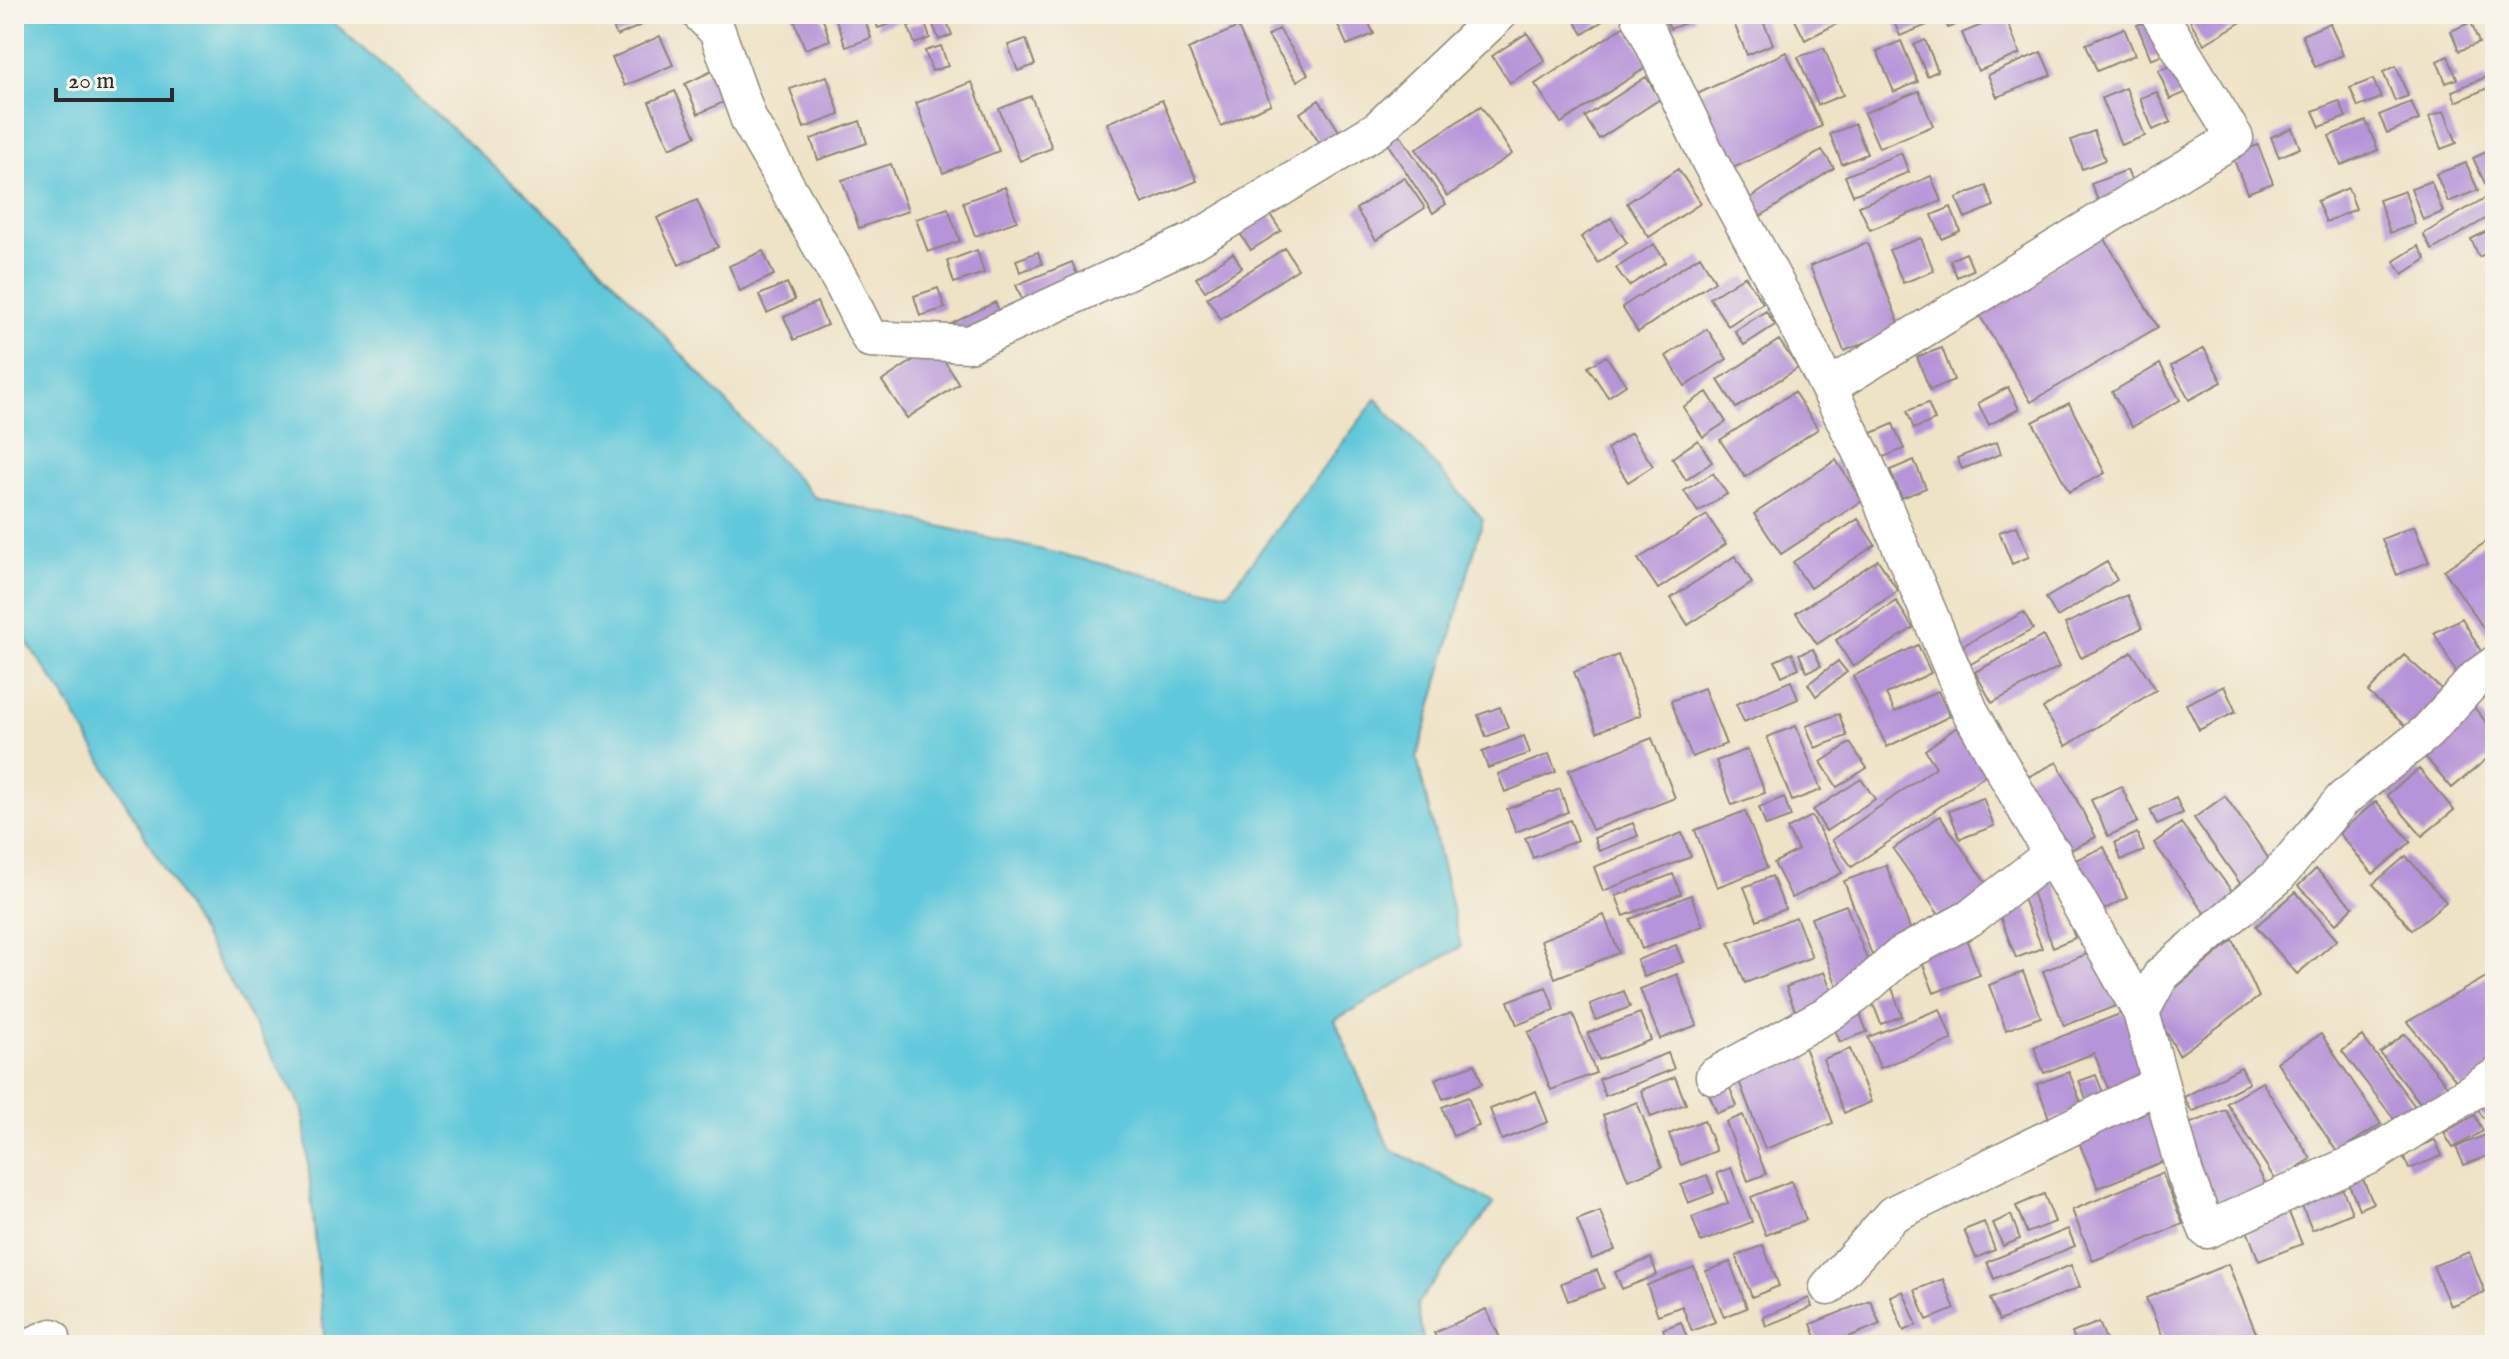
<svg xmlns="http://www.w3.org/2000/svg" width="2509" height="1359" viewBox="0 0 2509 1359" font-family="'IM FELL English',serif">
	<rect width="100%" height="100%" fill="#f7f3e8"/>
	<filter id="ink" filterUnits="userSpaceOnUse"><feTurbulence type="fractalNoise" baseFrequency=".0125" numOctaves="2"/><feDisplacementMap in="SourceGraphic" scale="16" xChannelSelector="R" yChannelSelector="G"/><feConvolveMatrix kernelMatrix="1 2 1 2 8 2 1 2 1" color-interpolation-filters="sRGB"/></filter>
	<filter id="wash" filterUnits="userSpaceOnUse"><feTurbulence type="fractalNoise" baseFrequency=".006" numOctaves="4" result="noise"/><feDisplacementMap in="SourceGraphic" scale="32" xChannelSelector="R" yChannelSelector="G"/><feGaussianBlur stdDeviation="1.8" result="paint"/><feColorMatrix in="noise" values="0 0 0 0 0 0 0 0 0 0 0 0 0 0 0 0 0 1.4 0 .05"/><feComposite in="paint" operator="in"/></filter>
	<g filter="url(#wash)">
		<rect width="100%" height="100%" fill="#efe3c6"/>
		<path fill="#5fc8db" stroke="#457a83" stroke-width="2" d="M14,14h310l248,222 242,261 414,96 148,-194 107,120 -66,239 44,189 -126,73 54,128 105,55 -77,101 7,41h-1099l-22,-236 -241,-416 -48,-69z"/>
		<g id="blocks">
			<path fill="#b694d9" d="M607,14h40l4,7 -34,15z
				M792,14h29l9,26 -25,9z
				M834,14h29l8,24 -25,9z
				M873,14h37l1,3 -33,11z
				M1333,14h32l9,20 -27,11z
				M1570,14h43l-30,20z
				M1663,14h31l2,5 -26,10z
				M1750,14h10l13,30 -26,11 -14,-34z
				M1792,14h64l-51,26z
				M1891,14h37l4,9 -32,13z
				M1943,14h37l-32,14z
				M2186,14h69l-51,30z
				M2005,15l15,39 -42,17 -16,-38z
				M2159,16l14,34 -22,9 -14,-34z
				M945,17l7,18 -13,5 -7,-18z
				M924,21l6,17 -15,6 -7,-18z
				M2471,22l8,21 -20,8 -8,-20z
				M2330,23l13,32 -28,12 -13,-32z
				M1625,26l25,39 -89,58 -26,-39z
				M1238,27l33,77 -50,22 -33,-77z
				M2124,28l11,27 -38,16 -11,-27z
				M1279,29l29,45 -11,7 -29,-45z
				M1527,33l18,28 -35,22 -18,-27z
				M660,36l13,29 -48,21 -13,-28z
				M1026,39l9,26 -17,6 -10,-26z
				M1925,40l13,31 -11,5 -13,-31z
				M1901,41l17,41 -24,10 -17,-41z
				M941,46l7,20 -16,5 -7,-20z
				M1824,48l19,47 -25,10 -20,-48z
				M1786,52l36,74 -93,44 -36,-74z
				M2041,52l10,23 -54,22 -9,-22z
				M2448,56l9,23 -11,4 -9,-22z
				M2179,63l11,28 -20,8 -12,-29z
				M2396,66l12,30 -13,5 -12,-29z
				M712,71l14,30 -28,13 -13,-30z
				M827,76l13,39 -36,13 -14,-39z
				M1646,77l14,22 -61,40 -14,-22z
				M2486,77l4,10 -34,15 -4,-11z
				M2373,79l8,19 -23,9 -8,-19z
				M972,82l27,69 -56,22 -27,-70z
				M2126,88l19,48 -24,9 -19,-47z
				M675,91l21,45 -26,12 -21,-46z
				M1919,91l14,35 -54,22 -15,-35z
				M2157,92l14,30 -18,8 -13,-32z
				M1031,96l21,52 -32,13 -21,-52z
				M1162,100l35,81 -55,23 -35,-81z
				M1319,100l20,31 -19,13 -20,-31z
				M2339,101l7,16 -26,10 -7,-16z
				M2411,102l8,18 -32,13 -8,-18z
				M1481,106l31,48 -65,42 -31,-47z
				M2444,111l13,32 -16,6 -12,-32z
				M860,121l7,22 -49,17 -7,-21z
				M2366,121l12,29 -37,15 -12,-29z
				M1855,124l12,30 -25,10 -12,-30z
				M2292,128l8,20 -21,9 -8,-20z
				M2094,131l11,29 -23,9 -11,-29z
				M1400,135l46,69 -13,9 -46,-70z
				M2258,145l15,38 -26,10 -15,-38z
				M2495,148v41l-6,3 -16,-34z
				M1822,150l12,18 -73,48 -12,-17z
				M1901,153l8,19 -56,23 -8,-19z
				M2466,163l12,27 -30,12 -12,-28z
				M891,164l17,47 -49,17 -17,-48z
				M1678,169l23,34 -52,34 -22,-34z
				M2127,170l8,19 -36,14 -8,-19z
				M1931,176l10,25 -71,29 -11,-24z
				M1404,177l21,31 -49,32 -20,-31z
				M2431,181l12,31 -20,8 -12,-32z
				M1986,186l8,20 -29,12 -9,-20z
				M1005,187l12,34 -42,15 -12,-34z
				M2348,188l8,21 -30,13 -9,-21z
				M2405,191l10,33 -25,9 -11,-33z
				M2485,198l9,16 -62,36 -9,-16z
				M697,200l21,47 -39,18 -22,-47z
				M1951,207l9,24 -18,8 -10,-24z
				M948,208l12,33 -32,11 -12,-33z
				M1267,210l14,21 -30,19 -14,-21z
				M1611,218l16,25 -29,20 -17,-26z
				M2495,227v22l-16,8 -8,-18z
				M2103,236l55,91 -127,75 -54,-91z
				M1921,238l13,33 -31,12 -14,-33z
				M1867,243l34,85 -57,23 -34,-85z
				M1654,244l12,18 -37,24 -13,-18z
				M2418,246l8,13 -23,15 -9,-13z
				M1285,248l13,21 -77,50 -14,-21z
				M977,250l7,23 -30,10 -7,-22z
				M763,251l11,24 -34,16 -11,-25z
				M1038,252l4,12 -22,8 -4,-12z
				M1233,253l9,14 -37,24 -9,-13z
				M1966,253l7,17 -16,7 -7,-17z
				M1700,256l15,25 -77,51 -16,-25z
				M1072,262l9,22 -56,23 -9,-22z
				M1745,276l18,27 -35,23 -18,-28z
				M787,283l8,17 -28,13 -8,-18z
				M938,288l7,20 -25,8 -6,-20z
				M817,302l10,23 -33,15 -10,-23z
				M995,302l7,15 -45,23 -8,-15z
				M1766,311l9,14 -31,20 -9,-14z
				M1707,329l20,30 -42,27 -19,-30z
				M1779,340l19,28 -62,40 -18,-28z
				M935,346l24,38 -52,34 -25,-37z
				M1942,348l12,32 -24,10 -13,-33z
				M2204,348l18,34 -33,18 -18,-34z
				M1606,356l20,29 -18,12 -20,-30z
				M2160,364l20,36 -48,27 -20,-35z
				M2008,387l11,22 -30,16 -11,-22z
				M1707,392l19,30 -23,15 -20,-30z
				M1794,392l24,37 -73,48 -25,-37z
				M1928,403l7,17 -21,9 -7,-18z
				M2069,403l36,70 -36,19 -36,-70z
				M1893,424l11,25 -23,9 -9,-25z
				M1631,433l22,33 -25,16 -21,-33z
				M1698,440l14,22 -26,18 -14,-22z
				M1997,442l4,12 -39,15 -5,-11z
				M1836,460l26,41 -81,53 -27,-40z
				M1914,460l12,28 -24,10 -12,-28z
				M1713,473l14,21 -29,18 -14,-21z
				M1707,515l19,29 -68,45 -20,-30z
				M1858,519l17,26 -65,43 -17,-26z
				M2017,526l12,31 -17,7 -13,-32z
				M2414,526l15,36 -32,13 -15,-36z
				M2495,536v109l-51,-75z
				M1735,556l17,27 -64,42 -17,-27z
				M1878,560l20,31 -81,53 -21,-31z
				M2107,562l10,18 -60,37 -11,-19z
				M2127,595l15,33 -61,30 -16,-34z
				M1896,601l17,27 -60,39 -17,-27z
				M2024,612l9,17 -64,36 -10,-17z
				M2462,618l24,42 -28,15 -24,-42z
				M2043,636l16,31 -67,36 -17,-31z
				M1918,645l13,28 -45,21 9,18 43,-21 12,25 -63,31 -34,-71z
				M1813,649l8,17 -14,6 -8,-18z
				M2132,652l24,38 -90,56 -23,-38z
				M1792,653l7,15 -17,8 -7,-15z
				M1618,655l23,60 -44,17 -23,-60z
				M2404,655l45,41 -35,38 -46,-42z
				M1838,661l9,11 -31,24 -8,-12z
				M1791,681l7,18 -54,23 -8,-18z
				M2224,686l12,26 -37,18 -13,-26z
				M1704,688l22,56 -34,13 -21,-56z
				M2473,706l22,27v19l-43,36 -32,-37z
				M1500,707l8,21 -22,9 -8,-22z
				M1839,714l8,22 -32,12 -9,-22z
				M1796,726l25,64 -29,11 -25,-64z
				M1957,727l32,46 -137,94 -20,-27 104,-73 -11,-17z
				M1524,736l6,17 -42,15 -6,-16z
				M1652,738l23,60 -83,32 -23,-60z
				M1850,743l17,25 -30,19 -16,-25z
				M1748,749l17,44 -33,12 -16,-44z
				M1549,754l7,18 -51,20 -7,-18z
				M2057,762l39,75 -31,16 -39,-75z
				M2419,769l35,41 -32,26 -35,-41z
				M1861,779l14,20 -49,32 -13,-21z
				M2121,786l17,36 -30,14 -17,-36z
				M1560,789l8,23 -52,20 -9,-23z
				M2225,796l48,69 -31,21 -48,-68z
				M1784,797l7,20 -25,9 -7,-19z
				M1983,798l11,28 -34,13 -11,-28z
				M2176,798l7,15 -26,11 -7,-14z
				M2376,801l35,41 -38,32 -34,-41z
				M1745,811l22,57 -50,19 -22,-57z
				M1812,816l30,57 -50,25 -18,-35 24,-13 -11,-21z
				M1940,816l50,73 -46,33 -51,-73z
				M1570,820l8,20 -45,18 -8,-20z
				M1633,823l5,13 -39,15 -5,-13z
				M2181,823l56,75 -28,21 -55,-76z
				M1682,833l9,24 -88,34 -9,-24z
				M2137,833l7,18 -23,9 -6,-18z
				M2104,847l23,51 -30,15 -24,-52z
				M2406,856l40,46 -34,28 -39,-46z
				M1886,865l28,74 -42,16 -28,-74z
				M2316,869l37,38 -17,17 -38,-38z
				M1673,874l8,20 -57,22 -8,-20z
				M2051,875l24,63 -22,9 -24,-63z
				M1772,876l13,33 -28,11 -13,-33z
				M2296,892l41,48 -40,34 -41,-48z
				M1691,895l12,31 -61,23 -12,-30z
				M2022,896l20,52 -26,10 -20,-52z
				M1846,905l26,67 -35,14 -26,-68z
				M1604,915l15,38 -64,25 -14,-38z
				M1796,917l16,40 -67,26 -16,-40z
				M1965,936l15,39 -46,18 -15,-39z
				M2233,940l26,57 -80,58 -26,-48z
				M1676,945l7,17 -39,15 -7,-17z
				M2100,949l21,55 -57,22 -21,-55z
				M1824,972l12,31 -38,15 -12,-31z
				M2023,972l18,45 -35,13 -17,-45z
				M2495,972v94l-32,23 -56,-67z
				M1677,974l20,51 -37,14 -20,-50z
				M1546,987l9,23 -38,15 -9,-24z
				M1892,988l10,28 -21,8 -11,-28z
				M1624,991l6,16 -34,13 -6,-16z
				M1857,1006l10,26 -27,10 -10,-25z
				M1940,1009l12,31 -72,28 -12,-31z
				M2125,1012l26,68 -40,16 -17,-43 -50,20 -10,-26z
				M1640,1013l11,27 -52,20 -11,-27z
				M1573,1014l23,59 -45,17 -23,-58z
				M2321,1034l60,90 -44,28 -60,-90z
				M2405,1034l46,56 -25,20 -46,-57z
				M2362,1036l55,73 -20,14 -55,-72z
				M1804,1047l29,76 -68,26 -29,-76z
				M1850,1049l21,53 -27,11 -21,-54z
				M1668,1053l6,16 -69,27 -6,-17z
				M1475,1064l7,20 -39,15 -8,-20z
				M2241,1067l8,16 -57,29 -8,-15z
				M2069,1072l14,36 -33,13 -13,-37z
				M2096,1075l8,20 -17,7 -8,-21z
				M1675,1077l11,27 -35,13 -10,-27z
				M1727,1081l10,25 -20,7 -10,-24z
				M2262,1082l49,77 -35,22 -49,-78z
				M1536,1091l12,31 -46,18 -12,-31z
				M2495,1093v18l-12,7 -8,-14z
				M1468,1097l11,29 -26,10 -11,-29z
				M1637,1102l25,65 -34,13 -25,-65z
				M2154,1109l20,48 -76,31 -20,-48z
				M2226,1110l42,78 -56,25 -32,-86z
				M1743,1115l23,59 -18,7 -22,-59z
				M2475,1115l8,16 -30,17 -9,-15z
				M1704,1120l12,31 -35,14 -12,-31z
				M2495,1131v31l-3,-8 -28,11 -8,-18z
				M2435,1140l7,16 -33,13 -7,-16z
				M1731,1168l21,54 -51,20 -9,-25 36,-14 -11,-30z
				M2162,1173l21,51 -90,37 -21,-51z
				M1707,1175l7,18 -26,10 -7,-18z
				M2362,1177l11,26 -14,6 -11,-27z
				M1791,1181l15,39 -40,15 -15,-38z
				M2341,1185l11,28 -40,17 -12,-28z
				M2044,1194l11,28 -28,11 -11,-27z
				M2287,1208l15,36 -43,17 -14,-36z
				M1600,1211l15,39 -23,9 -15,-39z
				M2011,1215l9,24 -17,7 -10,-23z
				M1984,1222l11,28 -19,8 -12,-28z
				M2068,1229l7,17 -81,33 -7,-17z
				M1763,1245l16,41 -27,11 -16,-41z
				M2469,1252l16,40 -35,14 -17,-40z
				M1651,1258l6,17 -35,14 -7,-17z
				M1730,1262l17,46 -23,9 -18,-46z
				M2228,1264l33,81h-95l-20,-47z
				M2071,1265l9,22 -81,34 -9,-22z
				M1694,1267l21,55 -23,9 -10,-25 -24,9 -11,-30z
				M1597,1270l7,18 -36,13 -7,-18z
				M1943,1279l12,30 -28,11 -12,-30z
				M1903,1291l14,34 -13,6 -14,-35z
				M1809,1298l3,9 -46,19 -3,-9z
				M1870,1300l10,24 -50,21h-11l-8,-21z
				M1486,1309l17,35 -63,1 -6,-12z
				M1681,1322l8,21 -20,2 -6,-16z
				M2099,1322l9,23h-31l-5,-12z"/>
		</g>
	</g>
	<g filter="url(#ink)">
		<use href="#blocks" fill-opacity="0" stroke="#8d8778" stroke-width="2"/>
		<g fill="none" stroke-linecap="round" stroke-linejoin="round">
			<defs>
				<path id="minor" d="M700,14l17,17 32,89 94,165 27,54 99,5 226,-104 183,-111 121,-115
					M1639,14l71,148 73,135 80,160 107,254 171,301 44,162 22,56 165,-75 123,-78
					M1829,387l406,-249 -76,-124
					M2141,1012l20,-37 116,-98 66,-78 84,-67 50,-55 18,-13
					M1714,1076l112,-61 30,-20 45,-40 69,-37 83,-65
					M1828,1287l65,-73 267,-130
					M33,1345l19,-8"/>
			</defs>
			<use href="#minor" stroke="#8d8778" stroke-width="39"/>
			<use href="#minor" stroke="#fff" stroke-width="36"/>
		</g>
	</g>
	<rect width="2509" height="1359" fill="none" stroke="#f7f3e8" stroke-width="48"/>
	<path d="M56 88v12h116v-12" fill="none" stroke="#2b2b2b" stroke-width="4"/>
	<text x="68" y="88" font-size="24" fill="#2b2b2b" stroke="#f7f3e8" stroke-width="6" paint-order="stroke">20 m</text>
</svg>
